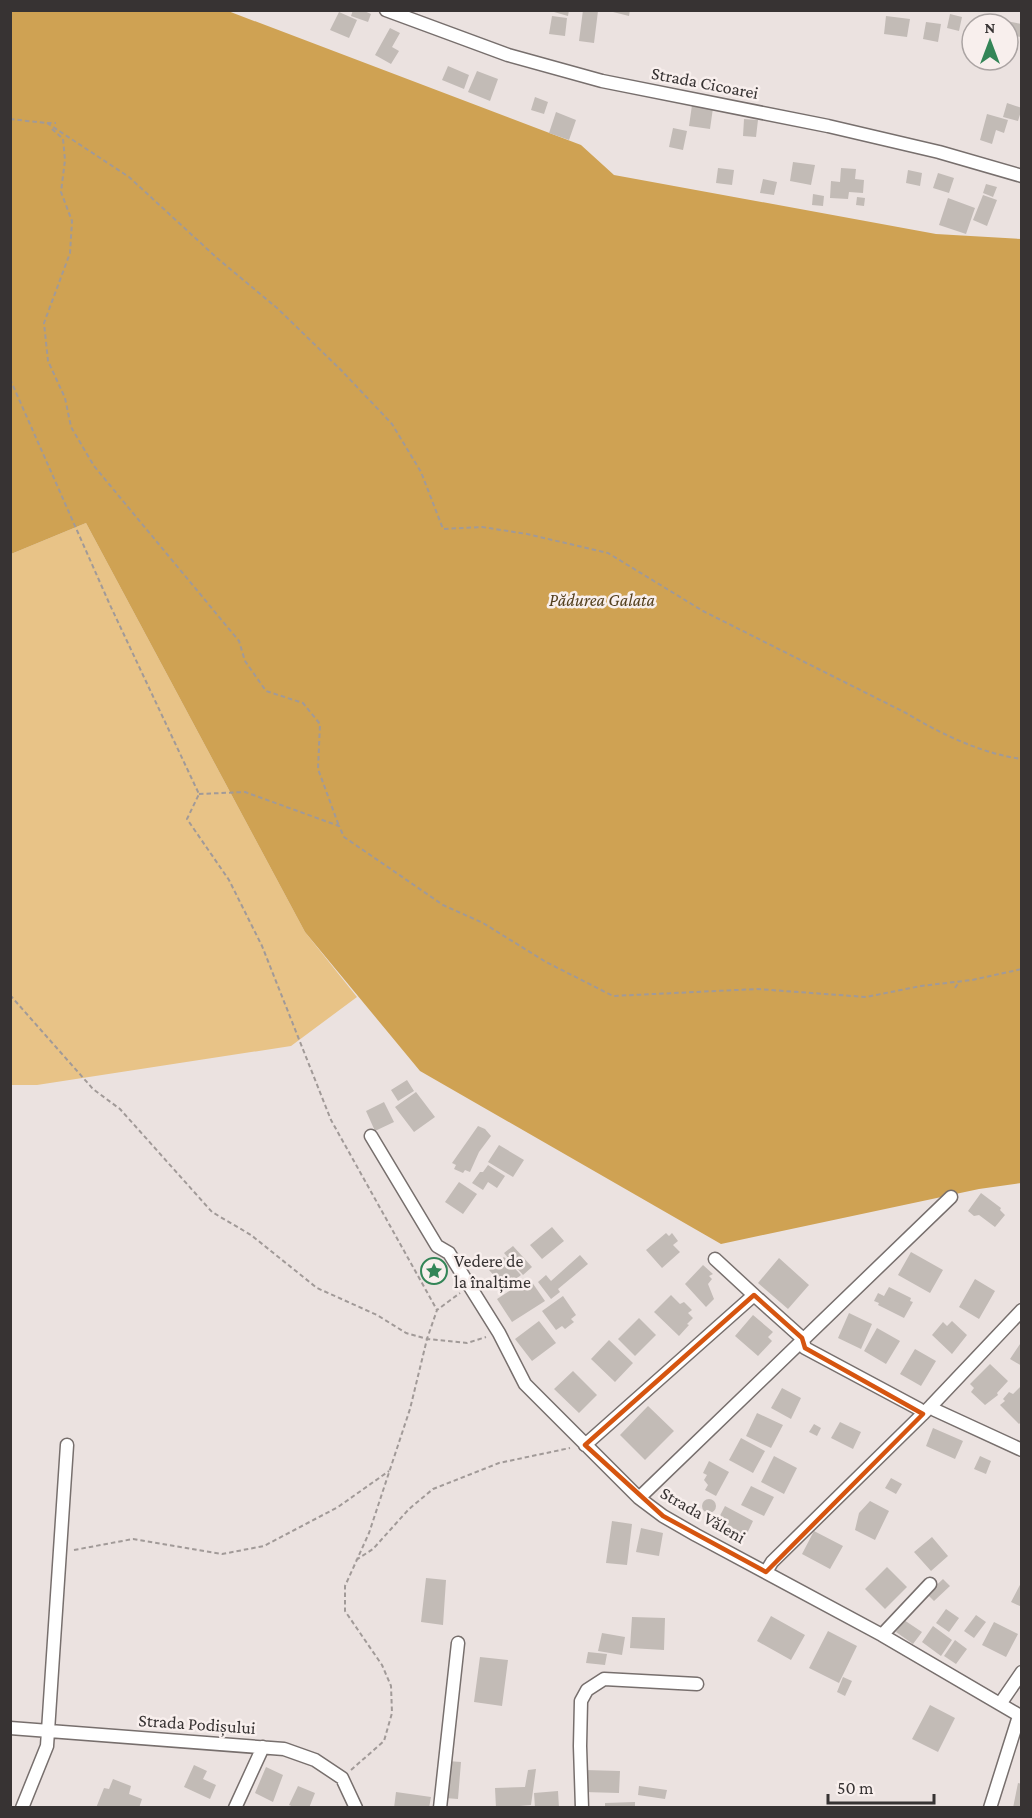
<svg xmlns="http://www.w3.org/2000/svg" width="1032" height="1818" viewBox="0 0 1032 1818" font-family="'Crimson Pro',serif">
	<rect width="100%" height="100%" fill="#ebe2e0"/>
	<path fill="#e8c387" d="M86,523l219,409 52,65 -66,49 -254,39h-26v-531z"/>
	<path fill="#cfa253" d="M11,11h217l353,134 33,30 322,59 85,5v944l-42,6 -258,55 -301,-173 -115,-139 -219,-409 -75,31z"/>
	<path fill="#c2bbb6" d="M353,10h9l9,4 -3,8 -17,-6z
		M547,10h22l-1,6z
		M583,10l15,1 -4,32 -15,-2z
		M605,10h25l-1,6z
		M339,12l18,8 -8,18 -19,-8z
		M950,14l12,3 -3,14 -12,-3z
		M552,16l15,2 -2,18 -16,-2z
		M886,16l24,3 -3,18 -23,-3z
		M1006,21l16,3 -1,13 -13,-2v-11h-3z
		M926,22l15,2 -3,18 -15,-3z
		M390,28l10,5 -8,14 7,4 -8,13 -16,-9z
		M448,66l21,9 -5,14 -22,-9z
		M477,71l21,8 -8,22 -22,-9z
		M535,97l13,5 -4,12 -13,-4z
		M1007,103l15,5 -4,13 -15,-4z
		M692,105l21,3 -3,21 -21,-3z
		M556,112l20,8 -7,20 -20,-7z
		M987,114l21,6 -4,13 -8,-3 -4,14 -12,-4z
		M744,119l14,1 -2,17 -13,-1z
		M673,128l14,3 -4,19 -14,-3z
		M793,162l22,3 -4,20 -21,-4z
		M718,168l16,2 -2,15 -16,-2z
		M841,168l15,1 -1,10 9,1 -1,13 -14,-1 -1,7 -18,-1 1,-17 9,1z
		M908,170l14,3 -2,13 -14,-3z
		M938,173l16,5 -5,15 -16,-5z
		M763,179l14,3 -3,13 -14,-2z
		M986,184l11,3 -4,10 -10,-4z
		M813,194l11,2 -1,10 -11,-1z
		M983,195l14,5 -10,26 -14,-6z
		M857,197l8,1 -1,8 -8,-1z
		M948,198l27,10 -9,26 -27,-9z
		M407,1080l7,11 -16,10 -7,-11z
		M416,1092l19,25 -21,15 -19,-25z
		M384,1102l10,20 -19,9 -9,-20z
		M478,1126l7,3 6,7 -12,16 -9,20 -5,-2 -2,3 -9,-4 2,-4 -4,-2z
		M499,1145l25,15 -11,17 -25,-15z
		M488,1165l17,11 -8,12 -9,-6 -5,8 -11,-7 8,-11h3z
		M459,1182l18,12 -14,20 -18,-12z
		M981,1193l20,15 -1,2 5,5 -10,12 -16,-12 -5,1 -6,-5z
		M552,1227l12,14 -22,18 -12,-14z
		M666,1233l3,3 3,-3 6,8 -5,4 7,7 -18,16 -16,-18z
		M513,1246l19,21 -9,8 -19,-22z
		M911,1252l32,18 -13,23 -32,-18z
		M580,1255l8,9 -30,25 2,3 -9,7 -13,-17 8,-7 5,6z
		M504,1257l17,18 -16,13 -16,-18z
		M779,1258l30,27 -21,24 -30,-26z
		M703,1265l10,9 -4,2 3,3 -4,5 6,15 -8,8 -21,-23z
		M529,1278l16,23 -33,21 -15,-23z
		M975,1279l20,12 -16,28 -20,-12z
		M889,1287l22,11 -1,3 3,1 -9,16 -26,-13 1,-2 -5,-2 4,-8 6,3z
		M671,1295l9,9 4,-2 8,8 -4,3 5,5 -6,6 2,1 -10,11 -25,-24z
		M563,1296l13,19 -5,4 3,3 -9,7 -3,-3 -6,4 -14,-19z
		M849,1313l23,11 -11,25 -23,-11z
		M753,1315l20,17 -5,5 4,4 -14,15 -23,-20z
		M639,1318l17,17 -21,21 -17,-17z
		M539,1321l17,22 -24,18 -17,-22z
		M952,1321l15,14 -15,19 -20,-19 11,-13 4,4z
		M877,1328l23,13 -14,23 -22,-13z
		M609,1340l24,23 -18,19 -24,-23z
		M1022,1341v25l-12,-7z
		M915,1349l21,12 -15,25 -21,-12z
		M990,1364l18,17 -11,12 1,2 -13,10 -14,-13 3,-4 -4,-4z
		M573,1371l24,24 -18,18 -25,-24z
		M1022,1385v36l-3,3 -19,-19 5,-4 -2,-2 6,-7 4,2z
		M782,1388l19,10 -10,21 -20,-11z
		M648,1406l26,25 -29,29 -25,-25z
		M757,1413l26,12 -12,23 -25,-12z
		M840,1422l21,10 -8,17 -22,-11z
		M814,1424l7,4 -4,8 -8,-4z
		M933,1428l30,13 -8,18 -29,-13z
		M741,1438l24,13 -12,22 -24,-13z
		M774,1456l23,12 -13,26 -23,-12z
		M980,1456l11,5 -5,13 -12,-5z
		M709,1461l20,11 -13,24 -11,-6 3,-5 -4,-5 3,-5 -4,-2z
		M891,1478l11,6 -6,10 -11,-6z
		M751,1486l23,11 -10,19 -23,-11z
		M702 1506a7 7 0 1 1 14 0a7 7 0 1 1-14 0Z
		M870,1501l19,10 -14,29 -20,-10 4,-17z
		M725,1506l28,15 -10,21 -29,-15z
		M612,1521l20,3 -5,41 -21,-2z
		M641,1528l22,5 -4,23 -23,-4z
		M814,1531l29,15 -13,23 -28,-15z
		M932,1537l16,19 -17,15 -17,-19z
		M887,1567l20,20 -22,22 -20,-20z
		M426,1578l20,2 -3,45 -22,-3z
		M943,1579l7,7 -16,15 -7,-7z
		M1022,1581v26l-11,-5z
		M946,1609l13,9 -10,14 -13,-9z
		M976,1615l10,7 -12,16 -10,-7z
		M771,1616l34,19 -14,25 -34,-19z
		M632,1617l33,1 -1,32 -34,-2z
		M904,1620l18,12 -9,12 -17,-12z
		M994,1622l24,12 -12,23 -24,-12z
		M933,1626l19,14 -11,16 -19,-14z
		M828,1631l29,15 -18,37 -30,-15z
		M602,1633l23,4 -3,18 -24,-4z
		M955,1640l12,9 -11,15 -12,-8z
		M588,1652l19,2 -2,11 -19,-2z
		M480,1657l28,3 -6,46 -28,-4z
		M843,1677l9,4 -7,15 -8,-4z
		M930,1705l25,13 -17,34 -26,-13z
		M448,1761l13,1 -3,37 -13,-1z
		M194,1765l13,6 -4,8 13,6 -6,14 -26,-12z
		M266,1767l17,8 -10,27 -18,-9z
		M536,1769l-5,36 -35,3 -1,-20 30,-1 3,-17z
		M585,1770l35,1 -1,22 -35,-1z
		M113,1779l18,7 -2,8 13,5 -3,9h-43l8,-20 5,1z
		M1018,1783l4,1v24h-9z
		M298,1786l17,7 -6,15h-13l-7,-3z
		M639,1786l28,4 -2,9 -27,-4z
		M558,1791l1,17h-24l-1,-15z
		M396,1792l35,5 -2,11h-35z
		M635,1802v6h-30v-5z"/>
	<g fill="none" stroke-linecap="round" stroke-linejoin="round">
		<defs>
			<path id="street" d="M386,10l122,45 94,26 226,45 111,26 83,24
				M371,1136l66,110 12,7 50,80 26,51 114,114 24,18 33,19 186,100 140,82
				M715,1259l39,36
				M931,1406l4,4 87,40
				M585,1445l169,-150 48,43 3,10 114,61 4,5
				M639,1498l312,-301
				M766,1572l6,-10 159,-156 91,-96
				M882,1635l48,-51
				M1000,1704l22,-32
				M10,1728l274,21 31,11 27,18 14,30
				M22,1808l25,-62 20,-301
				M235,1808l28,-61
				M440,1808l18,-165
				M582,1808l-2,-62 1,-45 6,-11 17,-11 93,5
				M990,1808l29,-92"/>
		</defs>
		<use href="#street" stroke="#776f6d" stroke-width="15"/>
		<path stroke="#a19a98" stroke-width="2" stroke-dasharray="4.5 3" stroke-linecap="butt" d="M10,119l36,4
			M47,123l82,54 88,81 60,50 64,62 51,54 29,48 22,57 39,-2 45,7 81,19 95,58 203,102c33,20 76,41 116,46
			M47,123h9
			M52,129l11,10 2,21 -4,32 11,29 -2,32 -26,70 4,38 17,37 6,29 23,39 145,175 6,20 21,30 37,12 17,21 -2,45 21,57
			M10,379l100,226 89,189 -12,25 42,61 33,66 69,174 106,190
			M199,794l46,-2 94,34 5,11 99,68 40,18 63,39 67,34 144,-7 109,8 55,-11 51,-6 50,-11
			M955,988l4,-6
			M10,995l83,94 27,20 92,103 39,23 66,53 60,27 29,18 21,6 40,4 19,-6
			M74,1550l59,-11 89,15 42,-8 74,-39 51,-36
			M356,1560l17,-11 36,-40 24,-20 66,-26 71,-15
			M351,1770l33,-29 8,-28 -1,-27 -9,-21 -37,-54v-25l24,-53 41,-124 17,-70 10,-29 23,-17"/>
		<use href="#street" stroke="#fff" stroke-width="12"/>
	</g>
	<path fill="none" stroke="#d65510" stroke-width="4.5" stroke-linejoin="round" d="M754,1295l48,43 3,10 118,66 -157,158 -103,-56 -78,-71z"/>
	<defs>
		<symbol id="sight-ring" viewBox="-11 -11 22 22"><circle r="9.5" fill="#f8efed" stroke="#338557" stroke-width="1.5"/><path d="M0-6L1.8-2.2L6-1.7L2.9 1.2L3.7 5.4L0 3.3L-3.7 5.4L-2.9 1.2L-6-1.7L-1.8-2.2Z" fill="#338557"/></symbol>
	</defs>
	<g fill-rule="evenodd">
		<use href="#sight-ring" x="419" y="1256" width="30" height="30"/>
	</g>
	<g text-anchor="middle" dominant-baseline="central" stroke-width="5" stroke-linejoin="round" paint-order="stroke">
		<g font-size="18" fill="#373333" stroke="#f8efed">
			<text transform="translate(705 83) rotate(11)">Strada Cicoarei</text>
			<text transform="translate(703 1515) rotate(30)">Strada Văleni</text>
			<text transform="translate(197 1724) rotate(4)">Strada Podișului</text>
		</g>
		<g font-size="18" font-style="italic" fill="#533f1d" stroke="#f8efed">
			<text x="602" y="600">Pădurea Galata</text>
		</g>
		<g font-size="18" fill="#373333" stroke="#f8efed" text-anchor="start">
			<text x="454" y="1261">Vedere de<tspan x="454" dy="21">la înalțime</tspan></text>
		</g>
	</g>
	<rect width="1032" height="1818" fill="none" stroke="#373333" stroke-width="24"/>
	<g transform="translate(990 42)"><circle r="28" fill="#f8efed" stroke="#aba4a3" stroke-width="1.5"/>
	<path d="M0-4.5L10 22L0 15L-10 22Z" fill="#338557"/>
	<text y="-9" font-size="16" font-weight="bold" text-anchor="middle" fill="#373333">N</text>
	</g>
	<path d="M828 1794v9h106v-9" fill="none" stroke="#373333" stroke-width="3"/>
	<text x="837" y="1794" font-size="18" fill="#373333" stroke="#f8efed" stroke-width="4.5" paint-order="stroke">50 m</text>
</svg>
